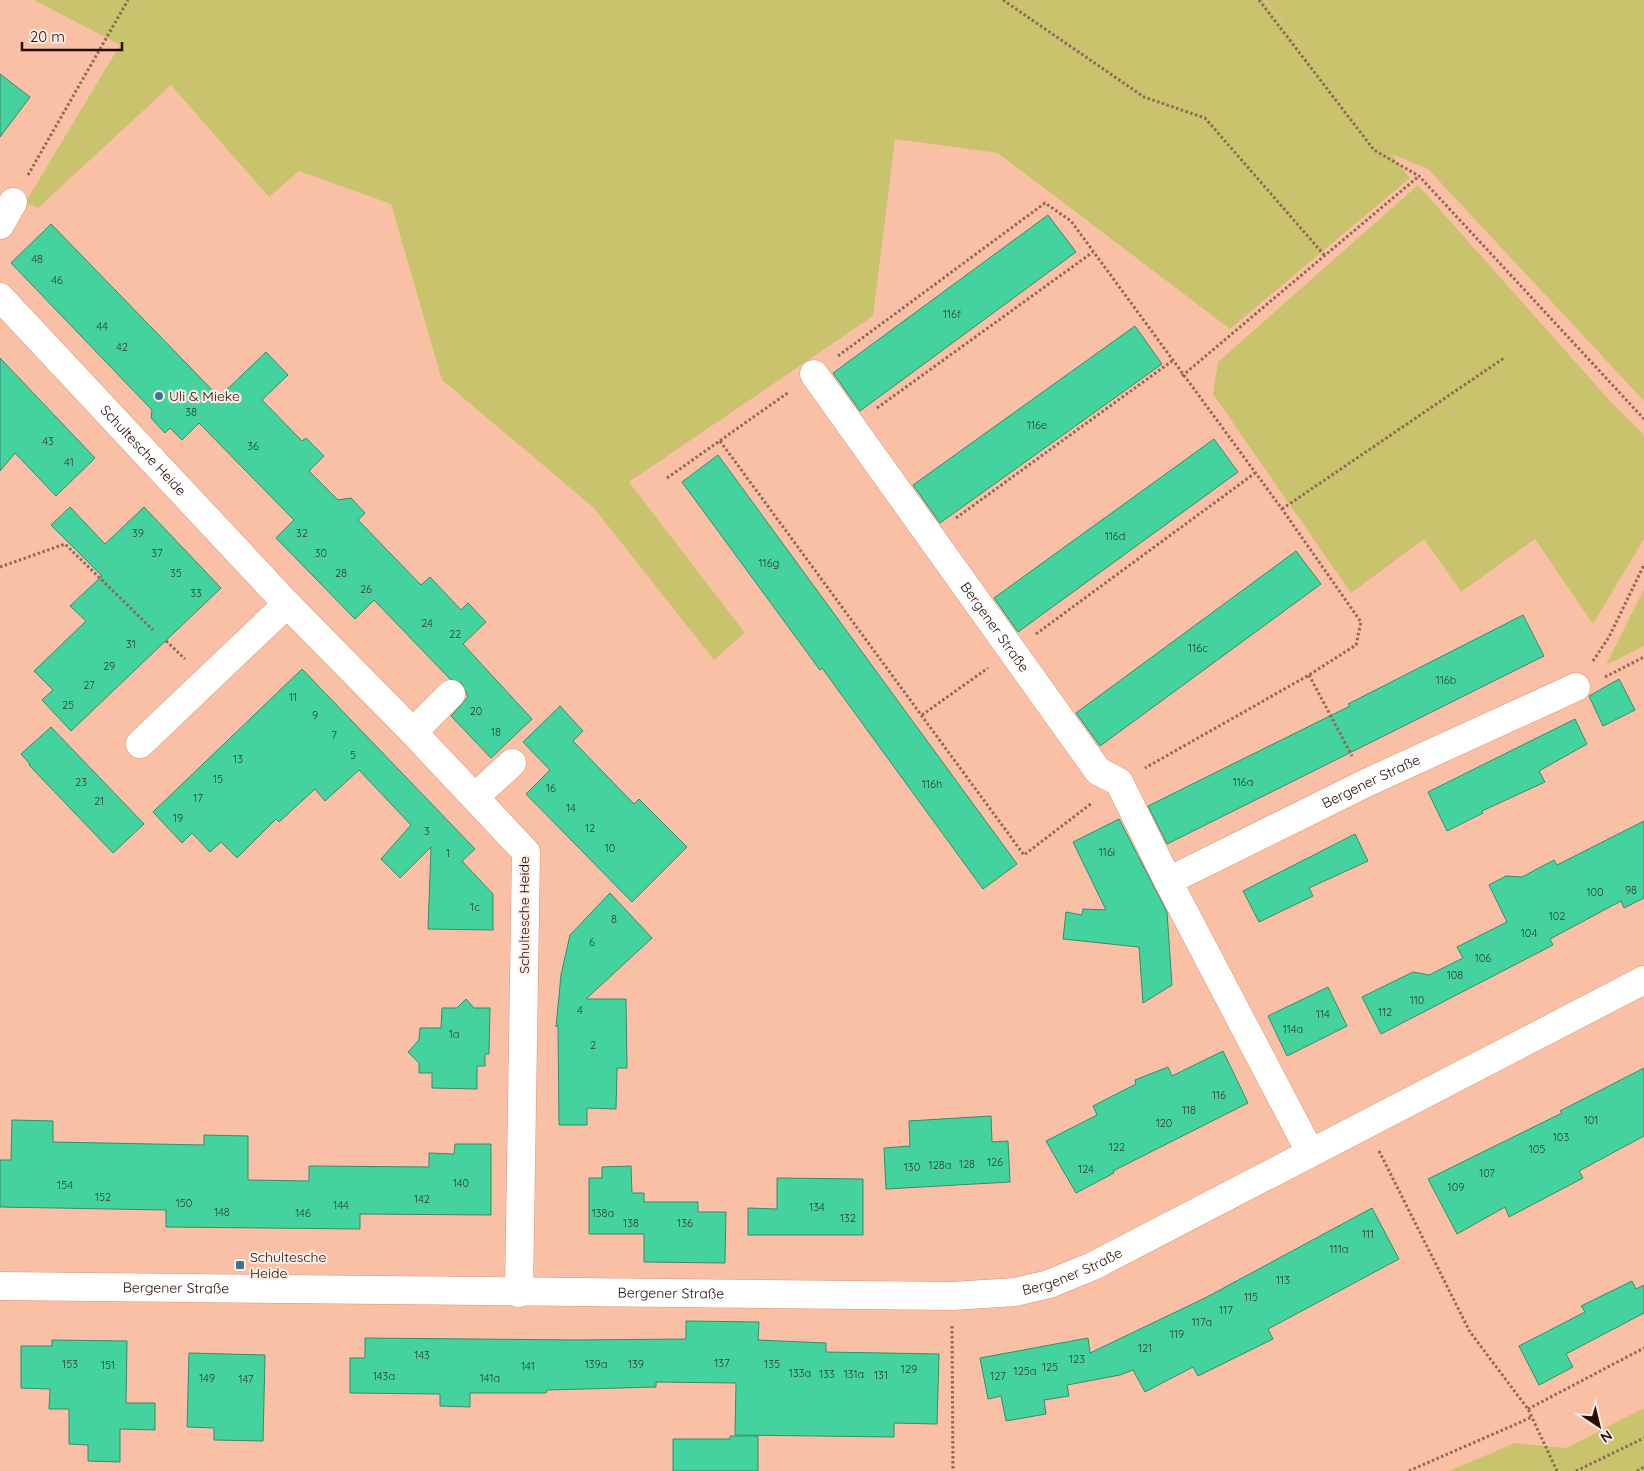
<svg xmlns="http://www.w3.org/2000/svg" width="1644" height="1471" viewBox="0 0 1644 1471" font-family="Quicksand,sans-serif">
	<rect width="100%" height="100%" fill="#fac0a6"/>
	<path fill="#c9c36d" d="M34,0h1230l73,89 -72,-89h379v401l-216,-232 -37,-15 19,24 -180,151 -232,-176 -103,-14 -22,177 -244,166 116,151 -31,27 -120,-152 -152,-128 -51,-176 -92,-33 -30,26 -98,-112 -133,123 -13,-5 95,-158z
		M1418,185l192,216 34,34v104l-51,85 -58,-85 -74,53 -37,-53 -73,54 -138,-199 5,-32z
		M1644,589v57l-38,19z
		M1644,1408v63h-195l66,-28 51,5z"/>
	<path fill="#44d39f" stroke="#388a6a" d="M0,74l30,23 -30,40z
		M1048,215l28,37 -216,159 -27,-38z
		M51,224l168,173 47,-45 22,23 -26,25 40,41 4,-3 18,18 -15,15 29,29 13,-2 14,15 -7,7 63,65 9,-8 31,33 7,-7 18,19 -23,22 69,75 -41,39 -40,-42 17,-19 -6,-14 -12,-4 -76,-79 -19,19 -79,-81 18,-18 -95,-97 -17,17 -12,-12 -5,5 -14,-15 1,-8 -141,-147z
		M1135,326l27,38 -222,159 -27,-38z
		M0,358l95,100 -39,38 -41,-43 -15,18z
		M1214,439l24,33 -220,160 -24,-34z
		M718,455l299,409 -34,25 -161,-221 -2,2 -138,-188z
		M70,507l35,37 39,-37 77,81 -150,143 -29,-31 11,-10 -19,-19 52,-50 -16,-15 32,-30 -51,-51z
		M1296,551l25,33 -221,162 -24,-33z
		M1523,615l21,41 -377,188 -19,-38 202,-100 -2,-2z
		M302,669l173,180 -13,12 31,33v36l-65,-1 3,-82 -31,31 -19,-19 30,-34 -52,-55 -34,31 -10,-12 -36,33 -3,-3 -39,39 -16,-16 -11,10 -18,-19 -10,10 -29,-31z
		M1619,679l16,31 -32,16 -14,-30z
		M560,706l23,25 -10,10 61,63 5,-5 48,48 -55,55 -106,-108 24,-24 -27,-28z
		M1575,719l12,25 -48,27 6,11 -63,29 1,2 -36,18 -19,-39z
		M51,727l93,97 -31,29 -84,-88 1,-1 -9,-10z
		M1119,819l48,93 5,73 -29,18 -4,-56 -76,-8 3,-27 16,3 1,-6 23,1 -33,-68z
		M1644,821v77l-20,10 -3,-7 -71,38 3,6 -172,89 -19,-37 51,-25 16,3 34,-17 -6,-11 50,-25 -18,-37 17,-9 16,1 32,-17 3,5z
		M1355,834l13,27 -59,27 4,8 -54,26 -16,-31z
		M610,893l42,45 -66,61h40l1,69h-10l-1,41 -29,-1v17h-28l-1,-100 -2,2 5,-52 9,-40z
		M1328,987l19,39 -60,30 -19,-40z
		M466,999l8,9h16l-1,46h-4v12h-8v23l-45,-1v-15h-13v-10l-11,-11 11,-12 1,-12h21l1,-20h15z
		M1223,1051l25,52 -135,68 1,2 -38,20 -30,-52 51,-26 -4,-9 43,-22 -1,-4 33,-13 4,9z
		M1644,1068v68l-65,35 4,7 -74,39 -4,-10 -48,27 -29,-55 134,-66 -2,-2z
		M991,1116l1,26 16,-1 2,41 -124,7 -2,-41 26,-2 -1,-25z
		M12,1120l41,1v21l151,3v-10l44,1v44l61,1v-15l120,1v-14l25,1 1,-10h36v71l-131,-1v15l-194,-2v-17l-166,-3v-47h11z
		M631,1166l1,27h12v9h54v10h28l-1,51 -81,-1v-28h-55v-56h13v-11z
		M777,1178l86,1v56h-115v-27l29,1z
		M1372,1208l27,51 -131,70 5,10 -75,37 -5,-9 -48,25 -12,-22 -13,5 -53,10 2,11 -25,4 2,14 -40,7 -5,-25 -13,3 -8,-41 108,-20 2,15 115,-55z
		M1632,1281l4,8 8,-4v28l-78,41 7,13 -34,18 -20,-39 66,-34 -4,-6z
		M686,1321l73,1 -1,18 68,3v9l113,2 -2,70 -43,-1v14l-159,-2 1,-52 -80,-1v5l-109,3 -1,3h-76v14l-30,-1v-12l-90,-1v-35h15v-20l212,2 109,-1z
		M52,1340l75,1 -1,62h29v27l-35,-1v33l-32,-1v-16l-19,-1v-35h-20l1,-20 -29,-1v-42h31z
		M189,1353l76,2 -2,86 -49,-1v-12l-27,-1z
		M730,1436h28v35h-85v-32h57z"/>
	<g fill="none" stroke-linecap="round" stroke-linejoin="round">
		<defs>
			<g id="minor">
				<path d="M0,225l13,-23"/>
				<path id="s1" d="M0,297l287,307 126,128 113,120 -7,441"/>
				<path id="s2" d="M814,374l284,397 21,11 49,99"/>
				<path d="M413,732l38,-38"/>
				<path d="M140,744l147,-140"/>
				<path d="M475,797l37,-34"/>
				<path id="s3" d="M1310,1152l-142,-271 198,-98 210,-96"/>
				<path id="s4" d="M0,1286l952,10 64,-4 33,-8 44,-18 551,-286"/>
			</g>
		</defs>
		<use href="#minor" stroke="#da9475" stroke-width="29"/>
		<path stroke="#916755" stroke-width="3" stroke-dasharray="2.5 2.5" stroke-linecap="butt" d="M1003,0l141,97 61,21 120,138
			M1259,0l115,150 45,26 225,243
			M28,175l100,-175
			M838,356l207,-153 26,18 211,288 79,113 -5,23 -47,30 -164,93
			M1182,376l237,-200
			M877,408l216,-156
			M720,441l304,414 68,-52
			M667,478l122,-86
			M1282,509l222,-151
			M956,518l216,-157
			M0,567l65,-23 88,86
			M1036,634l219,-161
			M166,641l19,18
			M1593,661l16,-24 35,-72
			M1309,675l43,81
			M1605,677l39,-20
			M922,715l66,-47
			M1379,1151l91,181 58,77 29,62
			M952,1326l1,145
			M1528,1409l116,-61
			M1409,1471l123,-54
			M1576,1471l68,-33
			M1637,1471l7,-4"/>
		<use href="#minor" stroke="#fff" stroke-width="28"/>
	</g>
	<g fill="#38768c" stroke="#fbece5" stroke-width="2">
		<circle cx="159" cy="396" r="5"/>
		<rect x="235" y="1260" width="10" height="10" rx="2.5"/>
	</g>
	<g text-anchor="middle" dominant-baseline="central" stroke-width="4.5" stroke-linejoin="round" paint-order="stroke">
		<g font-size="11" fill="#2e3e2a">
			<text x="37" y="259">48</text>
			<text x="57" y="280">46</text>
			<text x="952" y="314">116f</text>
			<text x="102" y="326">44</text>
			<text x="122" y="347">42</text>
			<text x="191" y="412">38</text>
			<text x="1037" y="425">116e</text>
			<text x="48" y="441">43</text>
			<text x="253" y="446">36</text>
			<text x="69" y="462">41</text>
			<text x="138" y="533">39</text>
			<text x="302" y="533">32</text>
			<text x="1115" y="536">116d</text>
			<text x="157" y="553">37</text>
			<text x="321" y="553">30</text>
			<text x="769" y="563">116g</text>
			<text x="176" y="573">35</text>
			<text x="341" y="573">28</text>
			<text x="366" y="589">26</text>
			<text x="196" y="593">33</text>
			<text x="427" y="623">24</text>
			<text x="455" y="634">22</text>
			<text x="131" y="644">31</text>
			<text x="1198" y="648">116c</text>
			<text x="109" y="666">29</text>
			<text x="1446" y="680">116b</text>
			<text x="89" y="685">27</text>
			<text x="293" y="697">11</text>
			<text x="68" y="705">25</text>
			<text x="476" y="711">20</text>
			<text x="315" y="715">9</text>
			<text x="496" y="732">18</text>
			<text x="334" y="735">7</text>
			<text x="353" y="755">5</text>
			<text x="238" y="759">13</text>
			<text x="218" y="779">15</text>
			<text x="81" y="782">23</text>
			<text x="1243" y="782">116a</text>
			<text x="932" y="784">116h</text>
			<text x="551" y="788">16</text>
			<text x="198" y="798">17</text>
			<text x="99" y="801">21</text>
			<text x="571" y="808">14</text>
			<text x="178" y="818">19</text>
			<text x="590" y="828">12</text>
			<text x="427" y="831">3</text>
			<text x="610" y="848">10</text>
			<text x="1107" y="852">116i</text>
			<text x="448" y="853">1</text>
			<text x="1631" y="890">98</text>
			<text x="1595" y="892">100</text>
			<text x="475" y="907">1c</text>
			<text x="1557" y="916">102</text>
			<text x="614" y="919">8</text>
			<text x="1529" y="933">104</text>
			<text x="592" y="942">6</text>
			<text x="1483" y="958">106</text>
			<text x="1455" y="975">108</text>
			<text x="1417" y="1000">110</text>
			<text x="580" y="1010">4</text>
			<text x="1385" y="1012">112</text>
			<text x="1323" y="1014">114</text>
			<text x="1293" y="1029">114a</text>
			<text x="454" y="1034">1a</text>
			<text x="593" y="1045">2</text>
			<text x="1219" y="1095">116</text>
			<text x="1189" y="1110">118</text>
			<text x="1591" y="1120">101</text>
			<text x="1164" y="1123">120</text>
			<text x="1561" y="1137">103</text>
			<text x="1117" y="1147">122</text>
			<text x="1537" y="1149">105</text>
			<text x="995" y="1162">126</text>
			<text x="967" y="1164">128</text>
			<text x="940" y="1165">128a</text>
			<text x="912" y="1167">130</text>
			<text x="1086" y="1169">124</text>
			<text x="1487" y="1173">107</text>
			<text x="461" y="1183">140</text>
			<text x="65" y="1185">154</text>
			<text x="1456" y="1187">109</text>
			<text x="103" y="1197">152</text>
			<text x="422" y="1199">142</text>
			<text x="184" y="1203">150</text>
			<text x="341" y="1205">144</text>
			<text x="817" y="1207">134</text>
			<text x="222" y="1212">148</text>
			<text x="303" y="1213">146</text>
			<text x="603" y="1213">138a</text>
			<text x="848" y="1218">132</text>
			<text x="631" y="1223">138</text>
			<text x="685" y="1223">136</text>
			<text x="1368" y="1234">111</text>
			<text x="1339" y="1249">111a</text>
			<text x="1283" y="1280">113</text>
			<text x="1251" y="1297">115</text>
			<text x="1226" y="1310">117</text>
			<text x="1202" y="1322">117a</text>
			<text x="1177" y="1334">119</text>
			<text x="1145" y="1348">121</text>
			<text x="422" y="1355">143</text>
			<text x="1077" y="1359">123</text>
			<text x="722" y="1363">137</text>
			<text x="70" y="1364">153</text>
			<text x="596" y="1364">139a</text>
			<text x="636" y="1364">139</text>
			<text x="772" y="1364">135</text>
			<text x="108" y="1365">151</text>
			<text x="528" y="1366">141</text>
			<text x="1050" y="1367">125</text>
			<text x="909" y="1369">129</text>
			<text x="1025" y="1371">125a</text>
			<text x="800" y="1373">133a</text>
			<text x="827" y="1374">133</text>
			<text x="854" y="1374">131a</text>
			<text x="881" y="1375">131</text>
			<text x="384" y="1376">143a</text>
			<text x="998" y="1376">127</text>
			<text x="207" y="1378">149</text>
			<text x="490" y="1378">141a</text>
			<text x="246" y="1379">147</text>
		</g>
		<g font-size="14" fill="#270d03" stroke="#fbece5" text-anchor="start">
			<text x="169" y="396">Uli &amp; Mieke</text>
			<text x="250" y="1257">Schultesche<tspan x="250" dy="16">Heide</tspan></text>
		</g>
		<g font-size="14" fill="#270d03" stroke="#fbece5">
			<text stroke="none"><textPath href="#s1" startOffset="210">Schultesche Heide</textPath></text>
			<text stroke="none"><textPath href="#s2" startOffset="311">Bergener Straße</textPath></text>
			<text stroke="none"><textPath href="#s3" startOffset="532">Bergener Straße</textPath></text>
			<text transform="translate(524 915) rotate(-90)">Schultesche Heide</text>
			<text stroke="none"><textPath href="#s4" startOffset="1076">Bergener Straße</textPath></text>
			<text stroke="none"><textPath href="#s4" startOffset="176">Bergener Straße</textPath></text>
			<text stroke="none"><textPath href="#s4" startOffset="671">Bergener Straße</textPath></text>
		</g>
	</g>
	<g transform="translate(1599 1426) rotate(145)" stroke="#fbece5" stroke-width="4" paint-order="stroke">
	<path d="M0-4L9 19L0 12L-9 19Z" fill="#270d03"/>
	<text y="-8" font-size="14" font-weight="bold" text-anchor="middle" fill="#270d03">N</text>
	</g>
	<path d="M22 42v8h100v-8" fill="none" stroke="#270d03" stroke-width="2.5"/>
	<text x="30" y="42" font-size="15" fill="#270d03" stroke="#fbece5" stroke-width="4" paint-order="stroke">20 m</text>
</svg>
